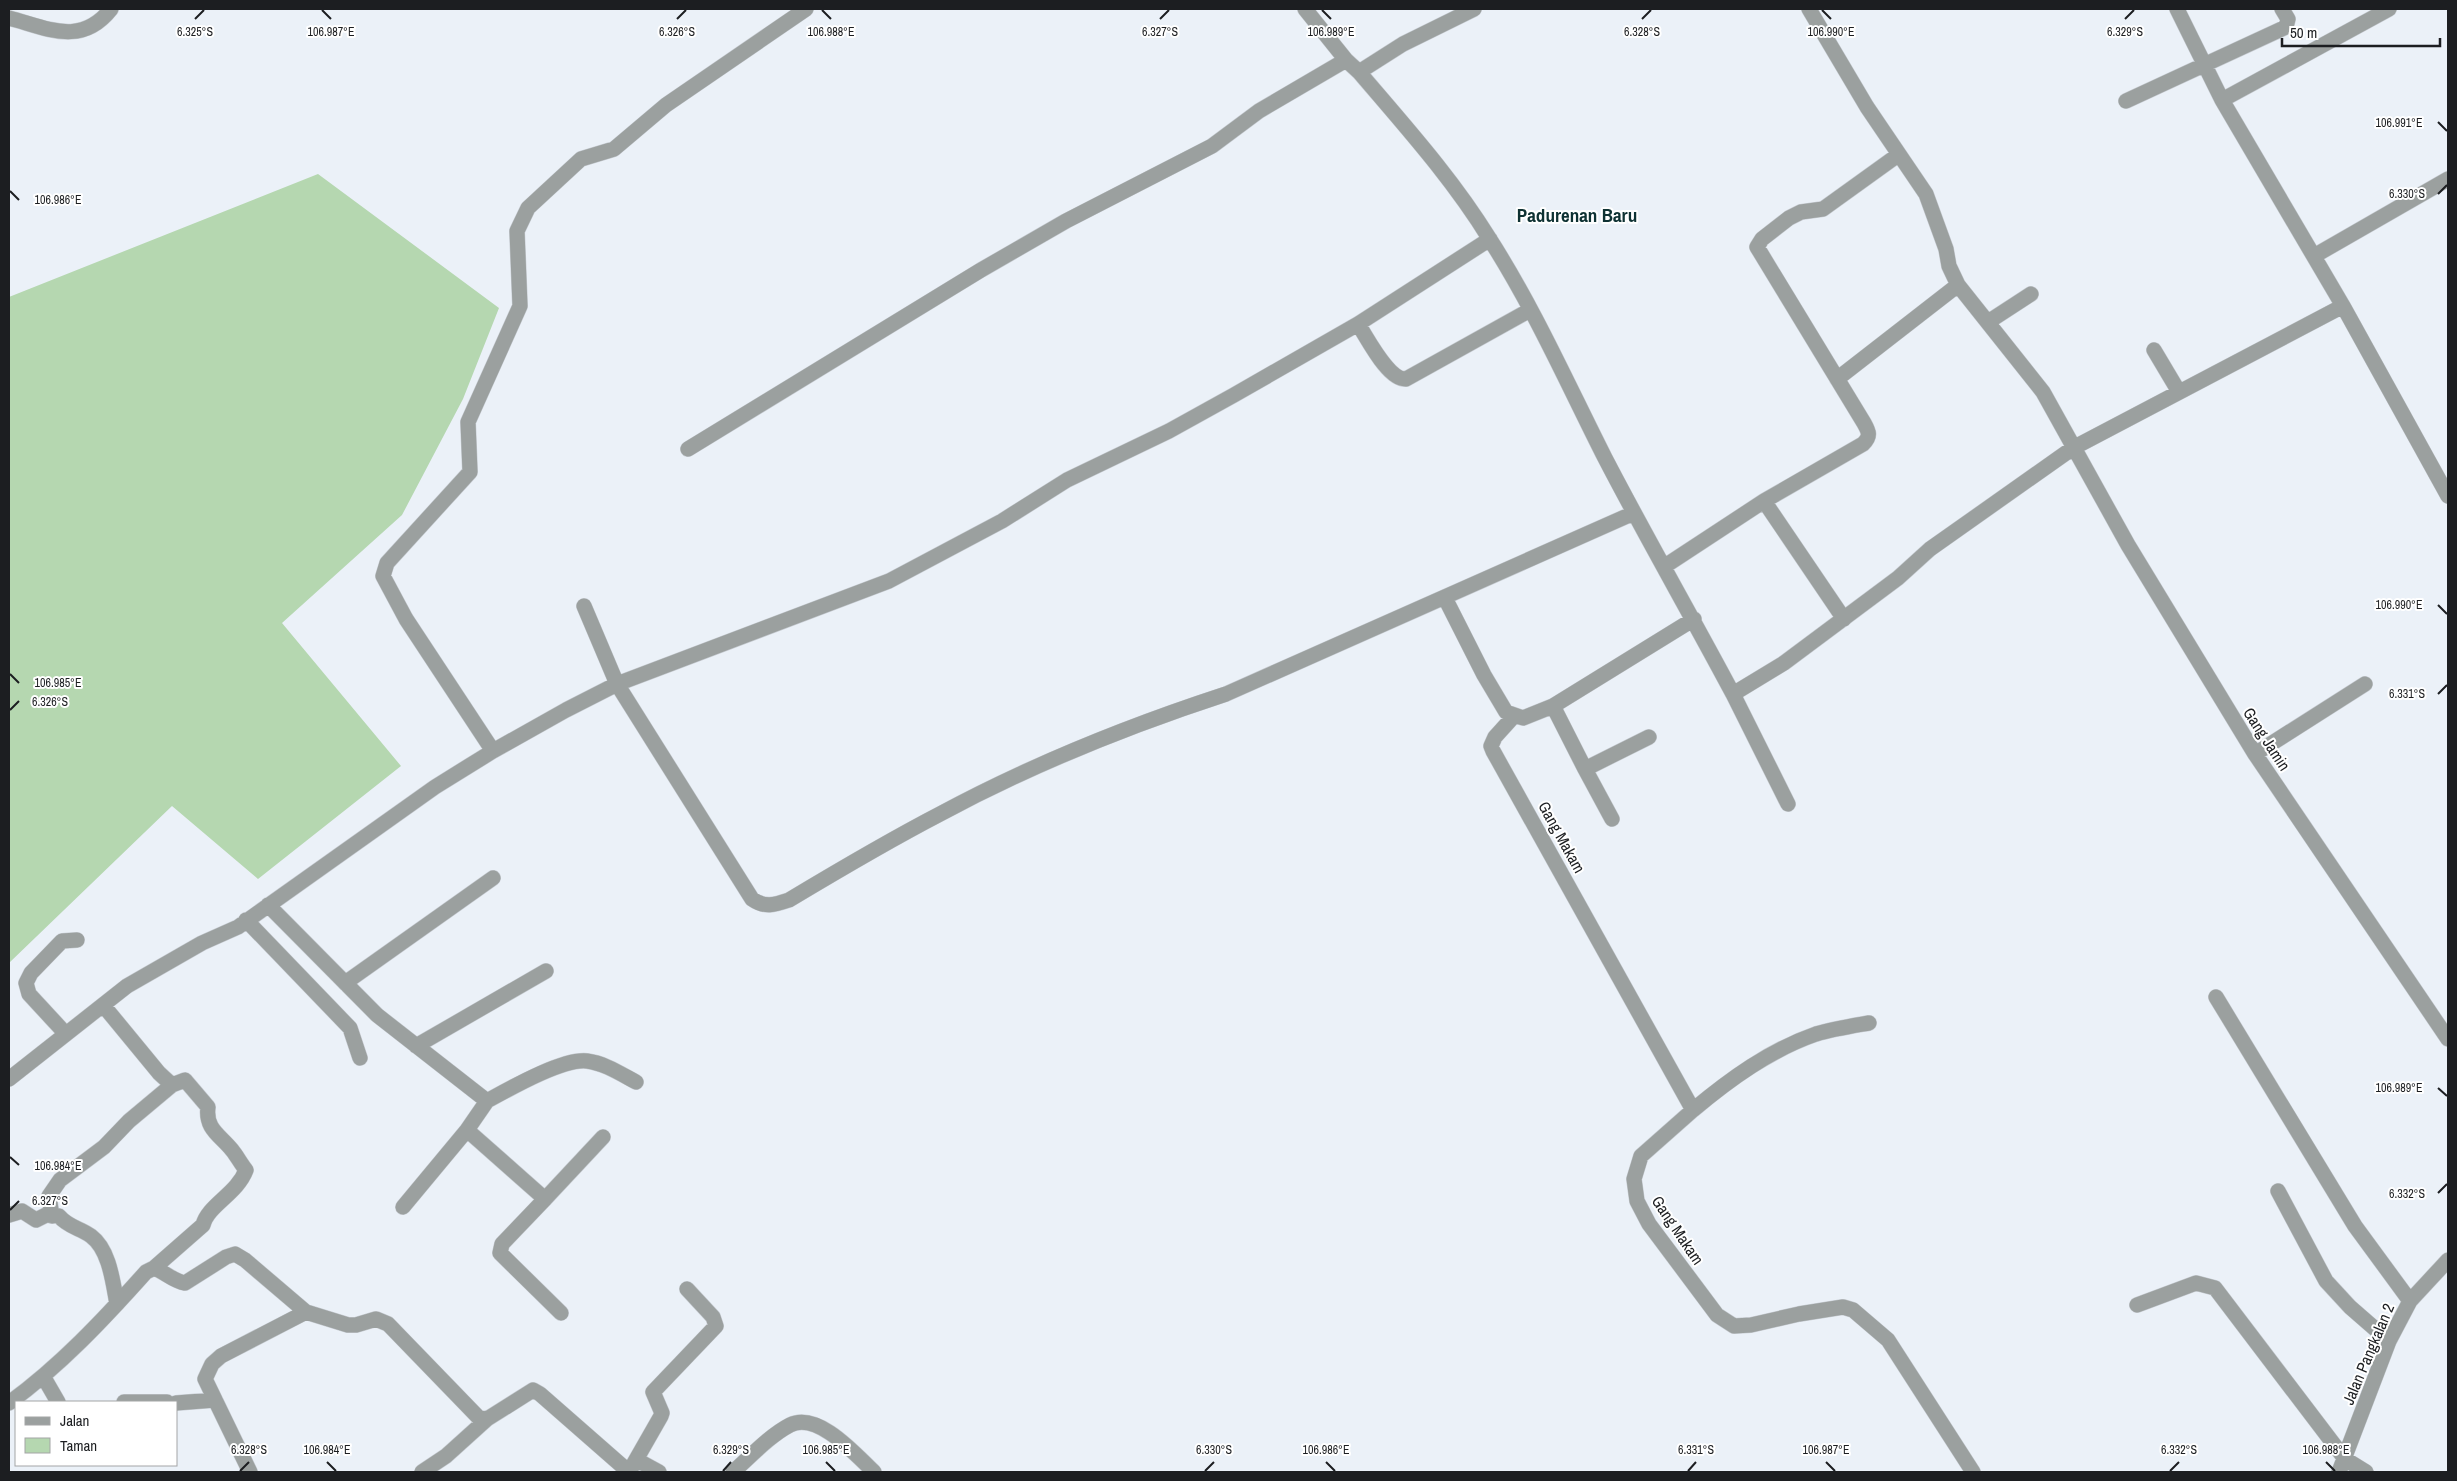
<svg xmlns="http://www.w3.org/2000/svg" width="2457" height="1481" viewBox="0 0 2457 1481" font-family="'Archivo Narrow',sans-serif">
	<rect width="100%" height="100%" fill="#ebf1f8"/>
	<path fill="#b5d7b0" d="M318,174l181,134 -36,91 -61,116 -120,108 119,143 -143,113 -86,-73 -163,157v-666z"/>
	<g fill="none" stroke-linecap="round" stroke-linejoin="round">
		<defs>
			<path id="minor" d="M1305,9l41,51 13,12c46,54 93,106 130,166 45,70 79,147 116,220 41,79 86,157 128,236l51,-31 114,-85 32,-29 143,-101 270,-142 105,190
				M1809,9l58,98 59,87 20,55 3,17 9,19 85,107 85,153 127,209 193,285
				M2177,9l45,91 121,206
				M9,18c38,10 72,29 102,-9
				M1359,72l44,-28 71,-35
				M2222,100l167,-91
				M2126,101l160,-74 2,-8 -6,-10
				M2314,256l134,-77
				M1988,322l43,-28
				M1358,324c10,15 30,56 48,55l124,-69
				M2154,350l25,42
				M1837,379l121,-94
				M688,449l293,-179 85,-49 146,-75 47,-35 87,-51
				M1764,501l80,118
				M1665,566l99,-65 99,-57c8,-8 6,-12 1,-21l-107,-176 5,-8 27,-21 12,-6 22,-3 75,-54
				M1445,598l39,77 22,37 17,6 30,-12
				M584,606l33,78 135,215c13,9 22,6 37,1 50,-30 99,-59 151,-86 91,-49 188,-88 286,-120l408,-181
				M1733,694l55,110
				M1514,716l-19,21 -4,9 2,5 200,359 -52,46 -7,23 3,22 12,23 68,91 17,11 17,-1 48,-11 44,-7 10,3 35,30 85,132
				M1649,737l-64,32 -32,-63 141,-87
				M493,751l-87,-132 -23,-43 4,-13 83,-91 -2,-50 52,-116 -3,-75 11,-23 53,-49 33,-10 52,-44 140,-96
				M2255,754l110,-70
				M1585,769l27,50
				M268,905l109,110 110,86c22,-12 76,-43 100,-40 17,2 34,13 49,21
				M246,920l104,108 10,30
				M345,983l148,-105
				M2216,997l139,229 55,75
				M103,1005l56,68 13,12 13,-5 23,27c-3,22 12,28 24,43 5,6 9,14 14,20 -9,24 -38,35 -43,55l-49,43
				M65,1033l-36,-39 -3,-11 5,-10 31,-32 15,-1
				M416,1046l130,-75
				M9,1079l118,-93 75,-43 36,-16 197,-140 58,-36 73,-41 51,-26 272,-103 113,-60 65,-41 102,-49 65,-36 124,-71 132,-85
				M1693,1110c37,-31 77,-60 123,-76 17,-5 36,-8 53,-11
				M467,1130l78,69 -43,45 -2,9 61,60
				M2278,1191l48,90 24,26 39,34
				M545,1199l58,-62
				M403,1207l64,-77 20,-29
				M9,1215l13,-4 14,9 10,-5 13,1c9,11 21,12 32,20 19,14 22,48 26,68
				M52,1216l-3,-20 11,-16 44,-33 25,-26 43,-36
				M2137,1305l59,-22 19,5 130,171 21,13
				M43,1376l15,26
				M124,1402h43
				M9,1403c51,-37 95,-84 137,-131l8,-4c11,4 19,13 31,15l41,-26 9,-3 10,6 61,52 42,13h8l20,-6 12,5 91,94 8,1 46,-29 7,4 89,78
				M176,1403l39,-3
				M637,1460l22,12
				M250,1472l-45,-93 7,-15 9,-8 85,-44
				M422,1472l24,-16 41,-37
				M629,1472l32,-56 1,-3 -9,-21 63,-66 -3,-9 -26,-28
				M733,1472c17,-15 36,-36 57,-47 28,-14 66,30 84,47
				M2339,1472l50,-131 21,-40 38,-41"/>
		</defs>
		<use href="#minor" stroke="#c6cbd1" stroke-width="16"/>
		<use href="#minor" stroke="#9ba09f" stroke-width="15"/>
	</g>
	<path fill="none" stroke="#1c1e21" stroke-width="2" d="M322,10l9,9M822,10l9,9M1322,10l9,9M1822,10l9,9M195,19l9,-9M677,19l9,-9M1160,19l9,-9M1642,19l9,-9M2125,19l9,-9M2438,122l9,9M10,191l9,9M2438,194l9,-9M2438,605l9,9M10,674l9,9M2438,694l9,-9M10,710l9,-9M2438,1088l9,8M10,1157l9,8M2438,1193l9,-9M10,1210l9,-9M327,1462l9,9M826,1462l9,9M1326,1462l9,9M1826,1462l9,9M2326,1462l9,9M240,1471l9,-9M723,1471l8,-9M1205,1471l9,-9M1688,1471l8,-9M2170,1471l9,-9"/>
	<g text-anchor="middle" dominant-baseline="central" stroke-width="4" stroke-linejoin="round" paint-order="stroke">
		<g font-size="16" fill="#1c1e21" stroke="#fff">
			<text transform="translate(2267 739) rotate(57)">Gang Jamin</text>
			<text transform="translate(1562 837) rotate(61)">Gang Makam</text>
			<text transform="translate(1678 1230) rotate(56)">Gang Makam</text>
			<text transform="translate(2368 1354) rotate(-67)">Jalan Pangkalan 2</text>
		</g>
		<g font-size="19" font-weight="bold" fill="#0f3233" stroke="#fff">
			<text x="1577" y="215">Padurenan Baru</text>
		</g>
	</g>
	<g font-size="12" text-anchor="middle" fill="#1c1e21" stroke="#fff" stroke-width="4" stroke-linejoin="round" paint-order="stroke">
		<text x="331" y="36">106.987°E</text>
		<text x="831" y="36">106.988°E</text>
		<text x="1331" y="36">106.989°E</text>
		<text x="1831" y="36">106.990°E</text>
		<text x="195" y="36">6.325°S</text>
		<text x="677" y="36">6.326°S</text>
		<text x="1160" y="36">6.327°S</text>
		<text x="1642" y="36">6.328°S</text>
		<text x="2125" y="36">6.329°S</text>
		<text x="2399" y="127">106.991°E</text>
		<text x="2407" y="198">6.330°S</text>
		<text x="58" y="204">106.986°E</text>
		<text x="2399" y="609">106.990°E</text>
		<text x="58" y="687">106.985°E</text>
		<text x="2407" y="698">6.331°S</text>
		<text x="50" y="706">6.326°S</text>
		<text x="2399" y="1092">106.989°E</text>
		<text x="58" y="1170">106.984°E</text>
		<text x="2407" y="1198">6.332°S</text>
		<text x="50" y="1205">6.327°S</text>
		<text x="249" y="1454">6.328°S</text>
		<text x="731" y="1454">6.329°S</text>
		<text x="1214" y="1454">6.330°S</text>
		<text x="1696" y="1454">6.331°S</text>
		<text x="2179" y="1454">6.332°S</text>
		<text x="327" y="1454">106.984°E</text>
		<text x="826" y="1454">106.985°E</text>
		<text x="1326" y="1454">106.986°E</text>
		<text x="1826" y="1454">106.987°E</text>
		<text x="2326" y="1454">106.988°E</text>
	</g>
	<rect width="2457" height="1481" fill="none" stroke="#1c1e21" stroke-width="20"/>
	<rect x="15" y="1401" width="162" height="65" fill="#ffffff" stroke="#a4a5a6"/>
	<rect x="25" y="1417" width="25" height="8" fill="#9ba09f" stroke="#a4a5a6"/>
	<text x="60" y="1426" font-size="15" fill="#1c1e21">Jalan</text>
	<rect x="25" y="1438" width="25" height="15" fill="#b5d7b0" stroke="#a4a5a6"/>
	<text x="60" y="1451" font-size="15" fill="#1c1e21">Taman</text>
	<path d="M2282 38v8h158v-8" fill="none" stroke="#1c1e21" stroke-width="2.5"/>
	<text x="2290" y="38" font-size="15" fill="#1c1e21" stroke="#ffffff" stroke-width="4" paint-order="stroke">50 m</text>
</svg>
